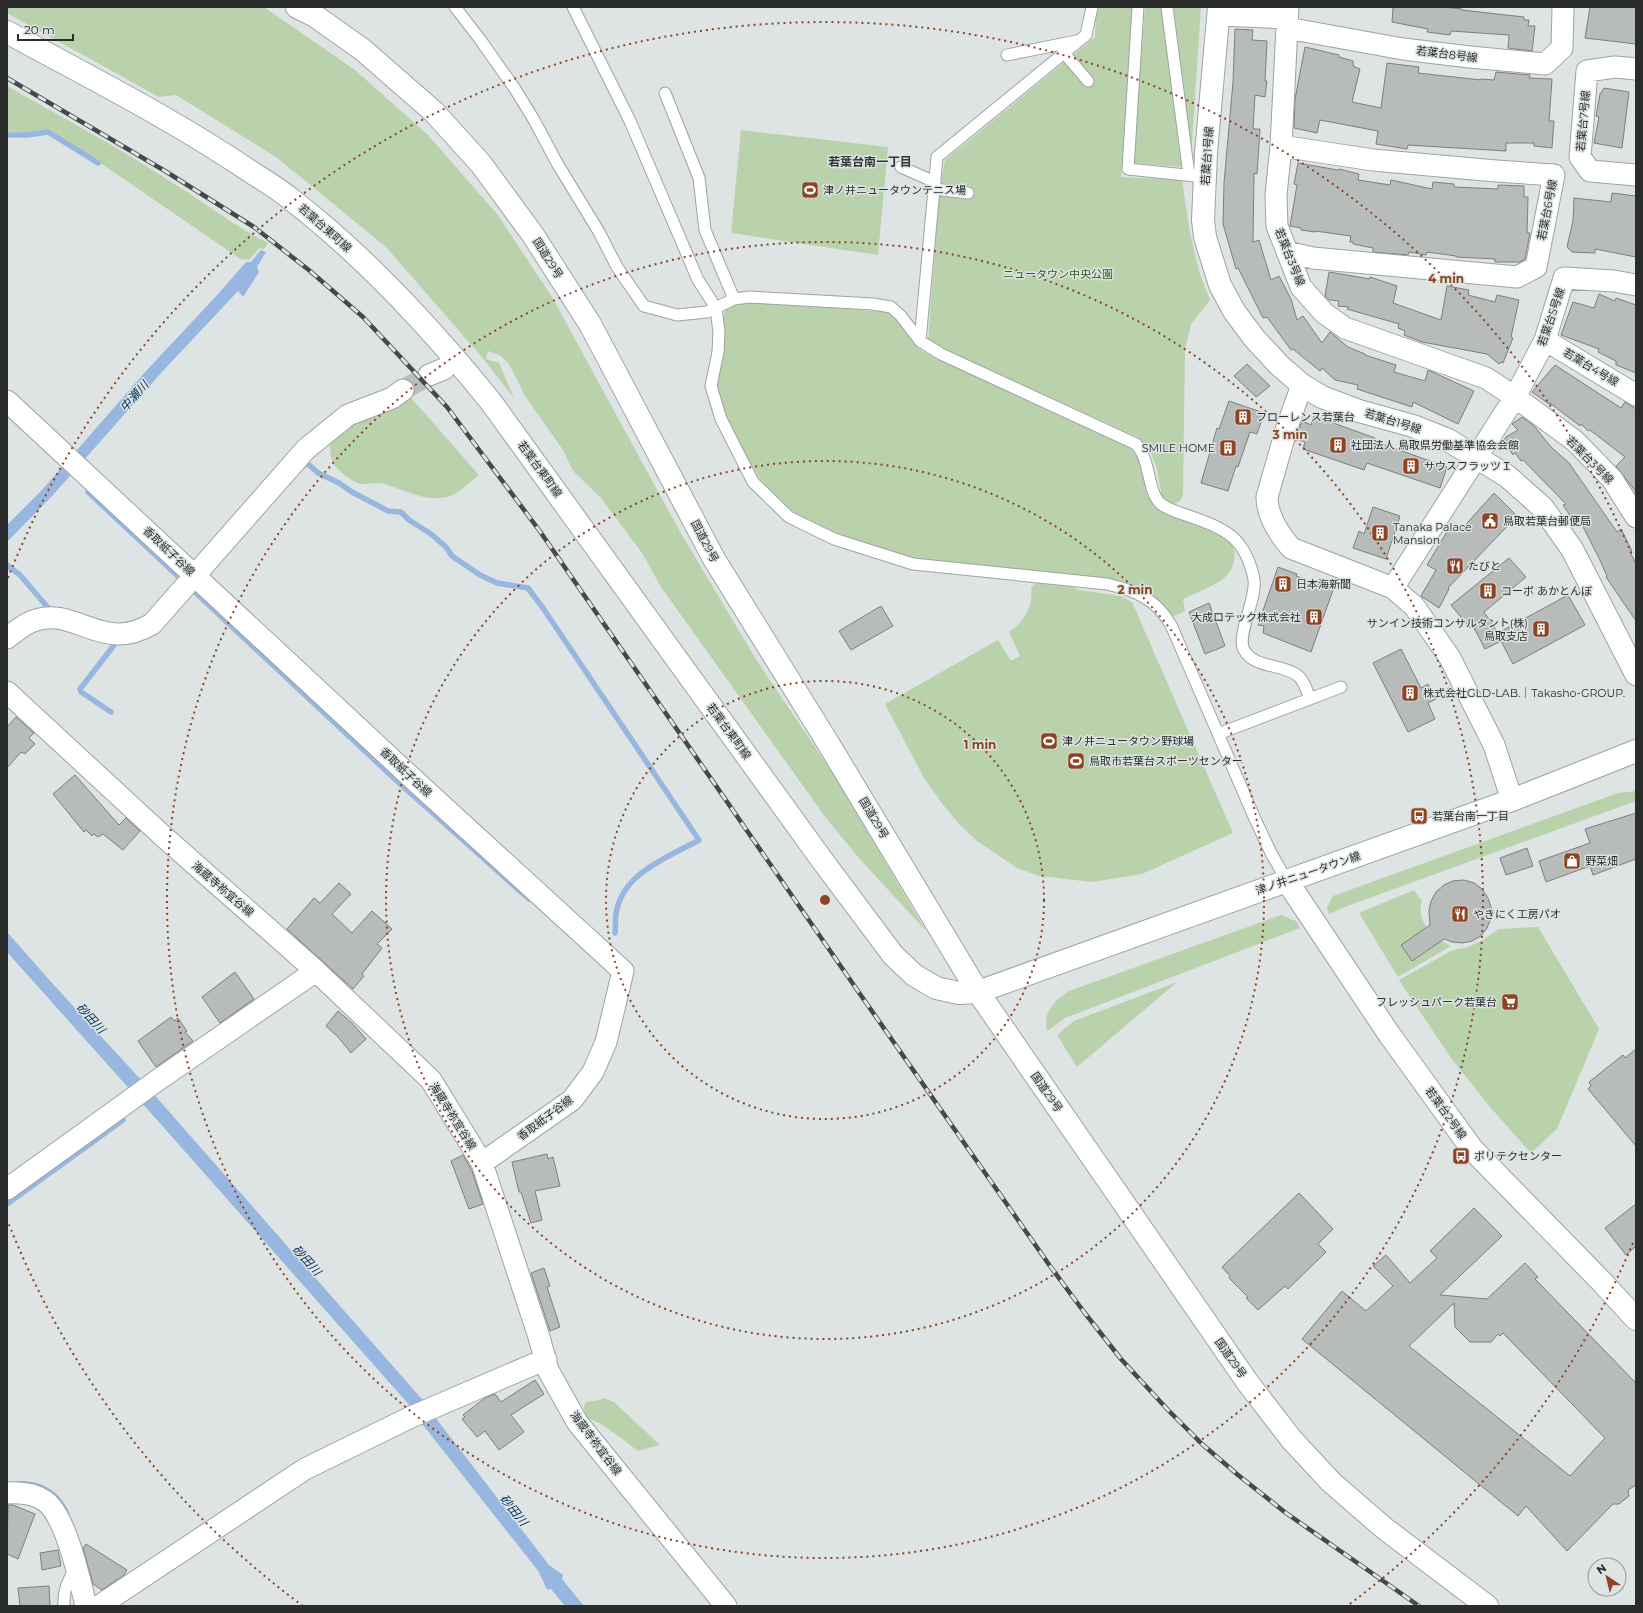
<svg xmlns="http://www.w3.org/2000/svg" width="1643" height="1613" viewBox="0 0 1643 1613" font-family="Montserrat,'Noto Sans JP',sans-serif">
	<rect width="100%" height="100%" fill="#dde4e3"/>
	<path fill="#b9d2ac" d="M7,7h257l91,63 73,65 69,79 55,83 127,233 78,131 77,114 92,156 -68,-74 -32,-39 -165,-231 -19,-34 -41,-55 -28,-27 -10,-21 -38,-54 -16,-32 -8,-8 -13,-5 -2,8 13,4 15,35 -33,-42 -95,-109 -110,-90 -100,-62 -17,2 -152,-84z
		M1096,7h37l-12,170 61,3c6,41 11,82 28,120l-19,24 -6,25 -2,146 -3,6 -8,4 -10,-7 -5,-29 -8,-21 -11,-11 -204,-92 -6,-5 11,-147 6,-33 150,-123z
		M1145,7h17l21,160 -50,-4z
		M1171,7h30l-10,151z
		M7,86c53,30 107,59 158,92 35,21 67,47 103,65l-4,6 -5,-1 -9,11 -8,1 -143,-98 -51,-32 -21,3 -20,-1z
		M741,130l147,17 -10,108 -147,-22z
		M745,302l144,10c13,11 20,28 33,39l209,98 6,7 15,45 10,11 47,17 23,13c12,37 -22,44 -49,57l2,12 -13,6c-15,-22 -25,-26 -49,-36l-207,-22 -64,-18 -60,-26 -29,-31 -22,-37 -17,-33 -4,-14 -3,-19 5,-61 4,-12 8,-5z
		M406,392l73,83c-8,6 -23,21 -32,22 -21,5 -40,-6 -59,-12 -9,-3 -16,-1 -24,-1 -7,0 -12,-4 -17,-7 -17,-13 -17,-19 -17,-39z
		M1036,583l37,4 6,3 42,6 11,6 101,231 -91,41 -50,8 -53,-6 -22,-8 -40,-27 -18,-17 -15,-18 -20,-28 -39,-74 113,-64 13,21 9,-5 -11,-24c15,-10 25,-26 22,-45z
		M1636,791v10l-294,107 -13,6 -2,-7 6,-11 285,-103z
		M1414,890l8,11c-7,21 12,36 29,45l-53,31 -39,-64z
		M1281,915l15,6 4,7 -235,90 -18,13c-4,-21 7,-29 22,-40z
		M1538,927l61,102 -42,100 -26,24 -41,-46 -39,-49 -52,-78 54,-30 15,-3 13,-6 18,-12z
		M1177,982l-100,85 -20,-32 17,-14z
		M603,1398l11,4 46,43 -22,6c-17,-13 -32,-26 -52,-34l-2,-6 1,-8c6,-3 12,-1 18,-5z"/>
	<path fill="#97b7e0" d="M261,250l5,2 -9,15 2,5 -16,25 -5,-6 -77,82 -108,122 -46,47v-17l35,-35 104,-119 73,-78 27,-31h5z
		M7,932l45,51 91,99 285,324 10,15 111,144 14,10 -1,4 22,27h-19l-14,-17 -4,1 -8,-18 -116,-147 -12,-18 -261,-295 -143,-160z"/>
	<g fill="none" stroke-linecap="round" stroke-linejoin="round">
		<path stroke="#97b7e0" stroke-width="5.5" d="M7,135h20l21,-3 50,31
			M303,466l4,-3 11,10 21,10 13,9 36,19 13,1 8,8 22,14 15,13 6,9 28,19 17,8 31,5 15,20 156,232c-32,18 -77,33 -83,74 -1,6 0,12 -1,19
			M88,492l310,290 131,117
			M7,565l13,10 30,35h3
			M80,689l35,-45
			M81,692l30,20
			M7,1204l116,-84
			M17,1484c22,-2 41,9 50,30"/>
	</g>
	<path fill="#b7bcba" stroke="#7b7f7d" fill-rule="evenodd" d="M1393,7h51l18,2v1l62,7v3h5l-1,6h7l-3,25 -24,-3 1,-13 -58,-4 -1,4 -23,-3 1,-3 -36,-7z
		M1590,7h46v37l-51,-6z
		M1235,29l18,1 -1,10 15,1 -2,40h2l-2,16 -10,-2 -2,34h7l-3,45 -3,-1 -1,69 6,-2 12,40 8,-4 12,23 6,21 6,-4 19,27 8,-11 18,15 17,7v1l31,10 -2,7 31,9 3,-11 46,21 -16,33 -45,-22 -1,5 -55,-18 1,-4 -23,-5 -13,-12 -2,3 -27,-22 -2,1 -24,-33 -4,1 -25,-50 -2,1 -13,-45 1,-41 9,-101z
		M1305,47l34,8v2l14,4v5l7,3 -8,33 29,6 6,-45 32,4 -1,6 63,7v-1l13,1 2,-8 34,3 -1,3 23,1 -3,42h5l-2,27 -18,-2v-3h-28v8l-98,-6 -1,4 -31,-5 2,-13 -58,-11 -3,13 -23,-5 1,-29z
		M1604,88l25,4 -7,56 -28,-5 5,-26 -3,-1 4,-22z
		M1298,163l40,7 1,-1 20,5 -1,6 32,5 1,-5 41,9 1,-7 21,2v3l44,2v-4l26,1v11h4l-1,36h3l-5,26 -5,3h-25v-3l-39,-2v-1l-29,-4 -1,3 -17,-3 -1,3 -35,-3v-4l-20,-4v-2h-3l1,-6 -36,-5v1l-14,-2v-2l-11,-2 7,-41 -3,-1z
		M1612,193l24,3v61l-41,-8v4l-23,-1 -5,-5 6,-26 1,-23 37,4z
		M1329,272l41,7v-2l27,9 -4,17 48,17 6,-34 22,4 -1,5 27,7 2,-7 22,5 -8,37 2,1 -10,25 -2,-1 -2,2 -12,-10 -65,-12 -18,-7 1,-4 -7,-3 1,-4 -52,-15 2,-2 -11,-1 1,-5 -10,-1 -4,-4z
		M1599,294l16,7 1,-3 20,7v68l-20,-8v-4l-18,-9 1,-3 -38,-14 12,-33 21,6z
		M1247,364l23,22 -14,11 -22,-21z
		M1555,365l66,43 4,-6 11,7v83l-20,-26 9,-9 -35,-27 -2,1 -7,-7 -1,2 -30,-23 -1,1 -17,-12z
		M1229,401l35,12 -7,21 -7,-2 -12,35 -2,-1 -8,25 -27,-8 16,-55 2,1z
		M1314,416l61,22 -1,3 73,26 -7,21 -73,-25 -3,7 -61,-21 2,-7 -9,-3 2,-8 4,-10 9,4z
		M1522,417l12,9 17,21 18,16 48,69 4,-3 11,22 -2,1 6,12v57l-30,-44 1,-1 -8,-18 -18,-35 -4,3 -14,-21 3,-1 -43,-44 -2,1 -6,-8 -2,2 -9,-14 2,-4 12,-7 -6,-6z
		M1494,493l23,23 -69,72 1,1 -10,19 -18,-12 15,-26 -9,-5 24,-40 10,5z
		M1373,507l27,9 -14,43 -33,-11 6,-17 5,3z
		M1509,558l17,19 -42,35 14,21 70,-38 17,30 -72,39 -12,-23 -16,8 -12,-23 -3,2 -19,-23z
		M1278,567l19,7 -1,2 37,14 -22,62 -48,-19 1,-7 -6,-1z
		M1209,603l16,43 -20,8 -16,-42z
		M881,606l12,20 -42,24 -12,-19z
		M1401,649l20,39 7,-4 8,15 -8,4 7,16 -27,13 -35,-69z
		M16,717l18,16 -5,5 6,6 -10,10 -4,-2 -14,16v-41z
		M75,775l44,50 7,-7 14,13 -17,19 -20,-16 -5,3 -4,-3 -2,2 -6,-6 -2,2 -31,-38z
		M1636,813v46l-43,16 -3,-9 -44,16 -7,-21 51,-18 -5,-14z
		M1527,848l6,18 -27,9 -6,-17z
		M1464,880l10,3 8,6 6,9 3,9v11l-4,10 -6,8 -9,5 -10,2 -10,-1 -8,-3 -32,22 -11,-16 29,-20 -1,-14 2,-10 5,-9 8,-7 9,-4z
		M339,883l12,11 -19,20 20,19 20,-22 20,18 -15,15 5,4 -20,26 2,2 -11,13 -66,-60 27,-31 6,5z
		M235,972l19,27 -34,24 -18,-26z
		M338,1011l14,12 14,16 -15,14 -13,-16 -12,-11z
		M171,1017l3,4 4,-3 9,13 -2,1 8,9 -37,26 -18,-26z
		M1636,1049v97l-48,-57 3,-3 -2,-4 34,-27 2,3z
		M547,1154l1,5 5,-2 7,29 -25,5 7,29 -11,3 -10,-31h-2l-7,-30z
		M463,1155l9,16 11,33 -14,5 -18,-48z
		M1299,1193l34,36 -15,15 8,8 -38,37 -3,-3 -27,24 -12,-12 2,-1 -19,-19 1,-2 -8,-9z
		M1636,1204v42l-10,9 -21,-27z
		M1474,1208l28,28 -62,59 47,4 38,-36 13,14 -3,2 101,104v102l-8,5 1,6 -10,8h-6l-46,47 -41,-45 -8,10 -216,-177 40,-48 24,20 27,-25 -20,-20 13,-11 24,28 27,-25 -7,-7zM1454,1303l1,24 15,15h21l7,-8 2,2 3,-3 102,105 -35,38 -161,-130z
		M544,1268l6,18 -3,1 13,40 -10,4 -19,-58z
		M535,1380l9,14 -33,21 13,17 -25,18 -14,-19 -8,6 -15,-18 3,-2 -2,-2 22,-17 10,-4 6,8z
		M8,1505h5l22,9 -17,45 -11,-5z
		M86,1544l41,26 -3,5 -22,15 -9,-6 -10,-36z
		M58,1550l3,16 -19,4 -2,-17z
		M49,1586l1,20h-30l-2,-18z"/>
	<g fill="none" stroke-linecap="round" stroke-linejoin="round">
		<path stroke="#b9bfbf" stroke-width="21" stroke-dasharray="21 10" stroke-linecap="butt" d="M403,390l26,-15"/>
		<defs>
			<path id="lane" d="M455,7l24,31 36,51 19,31 23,43 42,69 18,35 27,39 33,9 30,-3 27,-13 15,-2 124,7 18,3 10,9 19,25 21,13 195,90c15,16 11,48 25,60 8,6 19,9 28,12 37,13 56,21 65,63 3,20 -18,57 -10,71 11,19 37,13 53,25 7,5 10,16 13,24
				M573,7l57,114 68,159 18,28 3,24 -1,20 -7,34 10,33 32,63 36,35 45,22 79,25 194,20c29,7 48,14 64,41l84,194 16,34 16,28
				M1138,7l-10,162 77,8
				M1167,7l22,168
				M1064,53l24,28
				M1007,55l70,-14
				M665,93l34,85 6,52 29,69
				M901,167l34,15
				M934,189l34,4
				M920,341l17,-184 149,-122 6,-28
				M1218,734l123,-47
				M64,1606c-1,-15 3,-26 12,-37"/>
			<path id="street" d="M1288,7l-7,139 -5,49 1,31 24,61 23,26 21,15 141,50 29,19 60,44 37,38 24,38
				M1219,15l68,3
				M1287,28l116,21 67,8 75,7 17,-16 1,-41
				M1636,69l-21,-2 -28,4 -7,86 10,14 46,4
				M1281,146l92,14 123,11 58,4 -18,92 -19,10 -204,-19 -26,-6
				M1545,340l91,55
				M429,375l15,-6
				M1302,385l-15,42 -20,70c0,18 12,37 24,51l102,40 21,18 36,52 44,87 18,55
				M7,401l405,377 211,193 -17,71 -13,30 -21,28 -90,63
				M1393,588l122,-191 30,-57 19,-62 50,3 22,4
				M7,638c8,-6 17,-14 26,-17 42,-16 68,33 119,3l154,-175 42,-34 44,-17 11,-8
				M7,692l157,145 152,134 115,109 51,83 57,174 9,33 29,52 149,184
				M7,1189l151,-109 158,-109
				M7,1493c13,-1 28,1 38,8 21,15 35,80 41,105
				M99,1606l206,-137 106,-52 135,-58"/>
			<path id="secondary" d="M1219,7l-13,146 -3,67 2,17 15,48 14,26 20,27 25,27 23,20 20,12 37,14 54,15 35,14 59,36 36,32 29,41 64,125
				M7,32c82,45 166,87 244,140 14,9 28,17 41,28 75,58 140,129 199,202l331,458 71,95 21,20 22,13 23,5 19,-1 534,-192 124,-49
				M1287,881l102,153 83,115 130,133 34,37"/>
			<path id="highway" d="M297,7l18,9 48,34 71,62 47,52 52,71 57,89 124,235 114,184 150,249 270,391 44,57 39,42 53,46 103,78"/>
		</defs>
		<use href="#lane" stroke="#9da3a3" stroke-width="13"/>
		<use href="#street" stroke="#9da3a3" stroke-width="23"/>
		<use href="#secondary" stroke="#9da3a3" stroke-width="24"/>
		<use href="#highway" stroke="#9da3a3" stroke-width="24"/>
		<use href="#lane" stroke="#fff" stroke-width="11"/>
		<use href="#street" stroke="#fff" stroke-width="21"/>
		<use href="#secondary" stroke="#fff" stroke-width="22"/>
		<use href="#highway" stroke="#fff" stroke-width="22"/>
		<defs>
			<path id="rail" d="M7,78l158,93 89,56 56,44 53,46 84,90 92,123 321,464 190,272 34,46 37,47 47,51 34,34 36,31 48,38 133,93"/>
		</defs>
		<use href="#rail" stroke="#464949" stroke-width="4.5"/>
		<use href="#rail" stroke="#dde4e3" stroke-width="3" stroke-dasharray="9" stroke-linecap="butt"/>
	</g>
	<g fill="none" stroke="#8c4422" stroke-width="2" stroke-dasharray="2 4">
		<circle cx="825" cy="900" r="219"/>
		<circle cx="825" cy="900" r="439"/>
		<circle cx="825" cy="900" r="658"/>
		<path d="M1633 1243A878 878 0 0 1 1347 1606M303 1606A878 878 0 0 1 8 1222M8 578A878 878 0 0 1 1633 557"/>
	</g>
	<defs>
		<symbol id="stadium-square" viewBox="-11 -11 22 22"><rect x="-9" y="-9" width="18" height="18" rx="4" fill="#8c4422" stroke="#dde4e3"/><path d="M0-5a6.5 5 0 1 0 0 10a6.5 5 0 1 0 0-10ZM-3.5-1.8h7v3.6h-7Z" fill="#fff"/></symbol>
		<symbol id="building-square" viewBox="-11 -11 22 22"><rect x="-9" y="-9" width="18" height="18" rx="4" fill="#8c4422" stroke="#dde4e3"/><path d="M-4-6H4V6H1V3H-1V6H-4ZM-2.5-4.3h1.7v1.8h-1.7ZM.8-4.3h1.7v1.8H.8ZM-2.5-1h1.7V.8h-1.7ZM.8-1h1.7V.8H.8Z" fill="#fff"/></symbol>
		<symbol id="civic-square" viewBox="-11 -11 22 22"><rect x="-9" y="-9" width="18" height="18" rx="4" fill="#8c4422" stroke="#dde4e3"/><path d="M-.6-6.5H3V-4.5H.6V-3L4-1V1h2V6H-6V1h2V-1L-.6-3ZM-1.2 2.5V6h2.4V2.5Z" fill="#fff"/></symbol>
		<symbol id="restaurant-square" viewBox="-11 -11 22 22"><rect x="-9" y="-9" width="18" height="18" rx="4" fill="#8c4422" stroke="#dde4e3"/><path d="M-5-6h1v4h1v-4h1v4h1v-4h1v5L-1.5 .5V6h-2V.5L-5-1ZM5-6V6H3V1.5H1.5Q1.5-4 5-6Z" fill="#fff"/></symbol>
		<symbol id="bus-square" viewBox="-11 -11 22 22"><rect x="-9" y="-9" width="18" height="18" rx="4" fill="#8c4422" stroke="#dde4e3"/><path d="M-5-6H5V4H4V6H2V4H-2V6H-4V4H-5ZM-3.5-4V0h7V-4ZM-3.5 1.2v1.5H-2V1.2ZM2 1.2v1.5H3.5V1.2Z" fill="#fff"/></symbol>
		<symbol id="shop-square" viewBox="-11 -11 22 22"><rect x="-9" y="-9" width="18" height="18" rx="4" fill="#8c4422" stroke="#dde4e3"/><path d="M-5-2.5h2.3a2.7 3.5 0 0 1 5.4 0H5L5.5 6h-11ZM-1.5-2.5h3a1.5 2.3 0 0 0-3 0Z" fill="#fff"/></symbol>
		<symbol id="supermarket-square" viewBox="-11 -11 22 22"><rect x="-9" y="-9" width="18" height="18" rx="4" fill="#8c4422" stroke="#dde4e3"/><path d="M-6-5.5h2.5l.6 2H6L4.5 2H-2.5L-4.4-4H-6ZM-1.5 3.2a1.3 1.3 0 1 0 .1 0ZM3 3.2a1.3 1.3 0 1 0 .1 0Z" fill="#fff"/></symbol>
	</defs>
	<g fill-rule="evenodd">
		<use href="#stadium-square" x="800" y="180" width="20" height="20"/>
		<use href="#building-square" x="1233" y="407" width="20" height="20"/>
		<use href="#building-square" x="1328" y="435" width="20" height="20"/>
		<use href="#building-square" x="1218" y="438" width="20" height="20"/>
		<use href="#building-square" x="1401" y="456" width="20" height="20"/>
		<use href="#civic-square" x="1480" y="511" width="20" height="20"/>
		<use href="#building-square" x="1370" y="523" width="20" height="20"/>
		<use href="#restaurant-square" x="1445" y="556" width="20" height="20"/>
		<use href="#building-square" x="1273" y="574" width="20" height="20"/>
		<use href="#building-square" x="1478" y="581" width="20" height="20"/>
		<use href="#building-square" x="1304" y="607" width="20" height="20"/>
		<use href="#building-square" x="1531" y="619" width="20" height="20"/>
		<use href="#building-square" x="1400" y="683" width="20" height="20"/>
		<use href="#stadium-square" x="1039" y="731" width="20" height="20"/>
		<use href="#stadium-square" x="1066" y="751" width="20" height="20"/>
		<use href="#bus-square" x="1409" y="806" width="20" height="20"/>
		<use href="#shop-square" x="1562" y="851" width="20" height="20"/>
		<use href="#restaurant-square" x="1450" y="904" width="20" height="20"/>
		<use href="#supermarket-square" x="1500" y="992" width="20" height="20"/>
		<use href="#bus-square" x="1451" y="1146" width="20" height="20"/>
	</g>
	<g text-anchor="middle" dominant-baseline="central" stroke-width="3" stroke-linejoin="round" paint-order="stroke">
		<g font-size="11" fill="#2b2d2d" stroke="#dde4e3">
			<text transform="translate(1447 54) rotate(7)">若葉台8号線</text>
			<text transform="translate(1583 121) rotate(-85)">若葉台7号線</text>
			<text transform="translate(1207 156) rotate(-86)">若葉台1号線</text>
			<text transform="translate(1547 210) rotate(-79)">若葉台6号線</text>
			<text transform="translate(325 228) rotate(41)">若葉台東町線</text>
			<text transform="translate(1290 257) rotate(68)">若葉台3号線</text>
			<text transform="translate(548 258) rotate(58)">国道29号</text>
			<text transform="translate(1551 317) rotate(-71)">若葉台5号線</text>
			<text transform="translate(1591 367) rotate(31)">若葉台4号線</text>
			<text transform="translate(1393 421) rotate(17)">若葉台1号線</text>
			<text transform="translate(1590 460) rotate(45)">若葉台3号線</text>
			<text transform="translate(540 469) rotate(54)">若葉台東町線</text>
			<text transform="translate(705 541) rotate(62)">国道29号</text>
			<text transform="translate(169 551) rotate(43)">香取紙子谷線</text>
			<text transform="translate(729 731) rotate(54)">若葉台東町線</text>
			<text transform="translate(406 772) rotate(43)">香取紙子谷線</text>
			<text transform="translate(874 818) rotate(59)">国道29号</text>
			<text transform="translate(1308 873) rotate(-19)">津ノ井ニュータウン線</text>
			<text transform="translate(223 889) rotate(41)">海蔵寺祢宜谷線</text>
			<text transform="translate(1047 1092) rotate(55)">国道29号</text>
			<text transform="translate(1446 1113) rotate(54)">若葉台2号線</text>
			<text transform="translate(453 1116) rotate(58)">海蔵寺祢宜谷線</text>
			<text transform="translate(545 1118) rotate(-37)">香取紙子谷線</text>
			<text transform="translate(1231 1358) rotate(55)">国道29号</text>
			<text transform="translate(596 1443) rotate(53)">海蔵寺祢宜谷線</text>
		</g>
		<g font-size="11" fill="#2b2d2d" stroke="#dde4e3" text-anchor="start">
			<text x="823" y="190">津ノ井ニュータウンテニス場</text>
			<text x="1256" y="417">フローレンス若葉台</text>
			<text x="1351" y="445">社団法人 鳥取県労働基準協会会館</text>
			<text x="1215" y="448" text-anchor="end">SMILE HOME</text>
			<text x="1424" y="466">サウスフラッツＩ</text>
			<text x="1503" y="521">鳥取若葉台郵便局</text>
			<text x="1393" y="527">Tanaka Palace<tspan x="1393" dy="13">Mansion</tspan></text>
			<text x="1468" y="566">たびと</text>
			<text x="1296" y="584">日本海新聞</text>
			<text x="1501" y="591">コーポ あかとんぼ</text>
			<text x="1301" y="617" text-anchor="end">大成ロテック株式会社</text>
			<text x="1528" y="623" text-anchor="end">サンイン技術コンサルタント(株)<tspan x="1528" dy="13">鳥取支店</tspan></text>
			<text x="1423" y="693">株式会社GLD-LAB.｜Takasho-GROUP.</text>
			<text x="1062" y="741">津ノ井ニュータウン野球場</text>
			<text x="1089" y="761">鳥取市若葉台スポーツセンター</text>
			<text x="1432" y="816">若葉台南一丁目</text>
			<text x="1585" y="861">野菜畑</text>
			<text x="1473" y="914">やきにく工房パオ</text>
			<text x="1497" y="1002" text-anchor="end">フレッシュパーク若葉台</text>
			<text x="1474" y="1156">ポリテクセンター</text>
		</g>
		<g font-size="11" fill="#34591b" stroke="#dde4e3">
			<text x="1058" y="274">ニュータウン中央公園</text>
		</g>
		<g font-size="12" font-weight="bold" fill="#303535" stroke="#dde4e3">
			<text x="870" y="161">若葉台南一丁目</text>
		</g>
		<g font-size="12" font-style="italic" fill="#012e5f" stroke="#dde4e3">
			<text transform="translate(134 396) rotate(-48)">中瀬川</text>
			<text transform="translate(91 1018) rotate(48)">砂田川</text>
			<text transform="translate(307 1260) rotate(48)">砂田川</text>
			<text transform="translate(514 1510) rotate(51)">砂田川</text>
		</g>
	</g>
	<circle cx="825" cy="900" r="6" fill="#8c4422" stroke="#dde4e3" stroke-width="2"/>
	<g font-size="12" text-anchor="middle" font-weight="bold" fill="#8c4422" stroke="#dde4e3" stroke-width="3" stroke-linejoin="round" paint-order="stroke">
		<text x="1446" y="283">4 min</text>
		<text x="1290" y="439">3 min</text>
		<text x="1135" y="594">2 min</text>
		<text x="980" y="749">1 min</text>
	</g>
	<rect width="1643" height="1613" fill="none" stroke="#2b2d2d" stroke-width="16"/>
	<g transform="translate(1607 1577) rotate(325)"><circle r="19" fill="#dde4e3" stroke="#969b9a"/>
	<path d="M0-3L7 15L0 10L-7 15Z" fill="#8c4422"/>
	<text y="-6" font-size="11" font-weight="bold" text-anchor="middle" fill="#2b2d2d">N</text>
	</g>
	<path d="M18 34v6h55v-6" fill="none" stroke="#2b2d2d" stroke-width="2"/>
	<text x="24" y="34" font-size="12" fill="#2b2d2d" stroke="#dde4e3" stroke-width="3" paint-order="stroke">20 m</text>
</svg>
